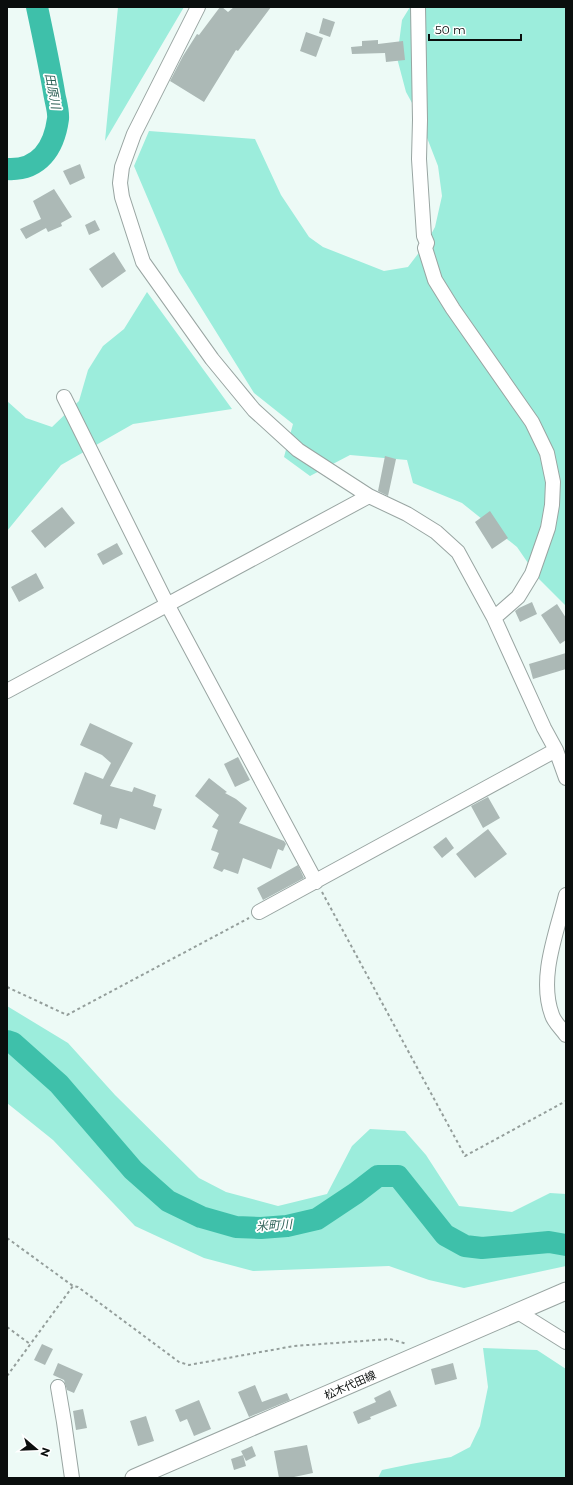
<svg xmlns="http://www.w3.org/2000/svg" width="573" height="1485" viewBox="0 0 573 1485" font-family="Montserrat,'Noto Sans JP',sans-serif">
	<rect width="100%" height="100%" fill="#edfaf6"/>
	<path fill="#9ceddc" d="M118,7h66l-79,134z
		M410,7h156v599l-27,-27 -22,-32 -55,-44 -49,-20 -6,-23 -57,-5 -40,21 -26,-19 9,-33 -39,-31 -75,-121 -45,-106 15,-35 106,8 26,56 28,42 14,10 61,24 24,-4 19,-25 8,-15 7,-31 -4,-30 -21,-54 -11,-20 -9,-34 5,-38z
		M147,292l85,117 -99,15 -72,41 -54,66v-130l19,17 26,9 27,-26 9,-31 15,-24 21,-17z
		M7,1006l61,37 47,52 84,83 27,14 52,14 49,-12 25,-48 18,-17 35,2 21,24 33,51 53,6 38,-19 16,1v72l-102,22 -35,-8 -40,-14 -136,5 -49,-13 -69,-32 -82,-86 -46,-37z
		M483,1348l54,2 29,19v109h-188l4,-8 29,-6 40,-7 19,-10 10,-21 8,-39z"/>
	<g fill="none" stroke-linecap="round" stroke-linejoin="round">
		<path stroke="#3ec0aa" stroke-width="22" d="M7,169c32,2 47,-21 51,-50 1,-8 -3,-19 -4,-27 -5,-29 -11,-57 -17,-85
			M7,1041l6,2 46,41 74,86 35,31 33,16 35,10 25,1 26,-2 30,-7 39,-26 22,-17h20l47,59 20,11 17,2 67,-6 17,3"/>
	</g>
	<path fill="#acb9b6" d="M220,7h2l6,5 6,-5h37l-33,44 -2,-1 -32,52 -34,-21 13,-25 14,-22 2,1z
		M323,18l12,4 -5,15 -11,-4z
		M306,32l17,6 -7,19 -16,-6z
		M378,40v4l25,-3 2,19 -19,2 -1,-9 -33,1 -1,-7 11,-1v-5z
		M80,164l5,14 -15,7 -7,-14z
		M54,189l18,28 -11,6 1,3 -14,6 -2,-4 -20,11 -6,-10 21,-10 -8,-18z
		M95,220l5,10 -11,5 -4,-10z
		M114,252l12,19 -24,17 -13,-19z
		M385,456l11,3 -8,37 -10,-5z
		M62,507l13,16 -30,25 -14,-17z
		M490,511l18,27 -16,11 -17,-27z
		M117,543l6,11 -20,11 -6,-11z
		M36,573l8,15 -25,14 -8,-15z
		M532,602l5,12 -17,8 -5,-11 4,-3z
		M557,604l9,14v22l-6,4 -19,-29z
		M566,653v16l-33,10 -4,-15z
		M90,723l43,20 -23,43 22,6 2,-5 22,8 -3,11 9,3 -7,21 -35,-12 -3,11 -17,-5 2,-9 -29,-11 12,-32 18,7 8,-16 -9,-8 -22,-10z
		M238,757l12,23 -15,7 -11,-23z
		M209,778l18,14 -2,1 11,6 11,9 -8,15 45,18 2,3 -3,7 -5,-2 -7,20 -28,-11 -5,16 -14,-5 -2,3 -9,-4 6,-15 -8,-3 7,-20 -6,-3 7,-12 -24,-19z
		M488,797l12,21 -17,10 -12,-22z
		M488,829l19,25 -32,24 -19,-24z
		M446,837l8,11 -12,10 -9,-11z
		M298,865l6,13 -41,22 -6,-12z
		M42,1344l11,5 -8,16 -11,-5z
		M58,1363l25,11 -9,19 -7,-3 -3,-10 -11,-5z
		M453,1363l4,16 -22,6 -4,-16z
		M255,1385l7,17 25,-9 3,7 -41,17 -11,-25z
		M390,1390l7,16 -27,11 1,2 -13,5 -5,-12 23,-10 -2,-4z
		M199,1400l12,29 -17,7 -7,-17 -7,3 -5,-12z
		M83,1409l4,19 -11,2 -3,-19z
		M146,1416l8,25 -16,5 -8,-25z
		M307,1445l6,28 -19,4v1h-15l-5,-27z
		M252,1446l4,10 -10,5 -5,-10z
		M243,1455l3,11 -12,4 -3,-11z"/>
	<g fill="none" stroke-linecap="round" stroke-linejoin="round">
		<defs>
			<path id="minor" d="M198,7l-64,127 -12,33 -2,16 2,14 21,65 69,97 42,51 44,40 71,46 38,18 29,18 22,20 36,66 50,110 12,22 10,28
				M418,7l2,113 -1,39 5,77 3,7 -2,5 10,32 18,29 79,113 15,31 6,29 -1,23 -4,23 -16,46 -14,23 -24,21
				M64,397l103,207 149,278
				M7,691l362,-195
				M566,895c-9,37 -28,82 -14,120 2,7 10,14 14,20
				M259,912l297,-162
				M518,1312l48,30
				M58,1387l6,35 8,56"/>
			<path id="major" d="M134,1478l432,-187"/>
		</defs>
		<use href="#minor" stroke="#99a5a2" stroke-width="16"/>
		<use href="#major" stroke="#99a5a2" stroke-width="19"/>
		<path stroke="#949e9b" stroke-width="2" stroke-dasharray="3 3" stroke-linecap="butt" d="M322,892l143,264 101,-55
			M7,987l60,28 182,-97
			M7,1238l66,48 5,1 101,75 10,3 105,-19 96,-7 17,5
			M7,1327l23,17
			M7,1376l66,-90"/>
		<use href="#minor" stroke="#fff" stroke-width="14"/>
		<use href="#major" stroke="#fff" stroke-width="17"/>
	</g>
	<g text-anchor="middle" dominant-baseline="central" stroke-width="3.5" stroke-linejoin="round" paint-order="stroke">
		<g font-size="11" fill="#0a0e0d" stroke="#fff">
			<text transform="translate(350 1385) rotate(-24)">松木代田線</text>
		</g>
		<g font-size="12" font-style="italic" fill="#2c6056" stroke="#fff">
			<text transform="translate(53 91) rotate(79)">田原川</text>
			<text transform="translate(274 1225) rotate(-4)">米町川</text>
		</g>
	</g>
	<rect width="573" height="1485" fill="none" stroke="#0a0e0d" stroke-width="16"/>
	<g transform="translate(36 1449) rotate(109)" stroke="#ffffff" stroke-width="3" paint-order="stroke">
	<path d="M0-3L7 15L0 10L-7 15Z" fill="#0a0e0d"/>
	<text y="-6" font-size="11" font-weight="bold" text-anchor="middle" fill="#0a0e0d">N</text>
	</g>
	<path d="M429 34v6h92v-6" fill="none" stroke="#0a0e0d" stroke-width="2"/>
	<text x="435" y="34" font-size="12" fill="#0a0e0d" stroke="#ffffff" stroke-width="3" paint-order="stroke">50 m</text>
</svg>
